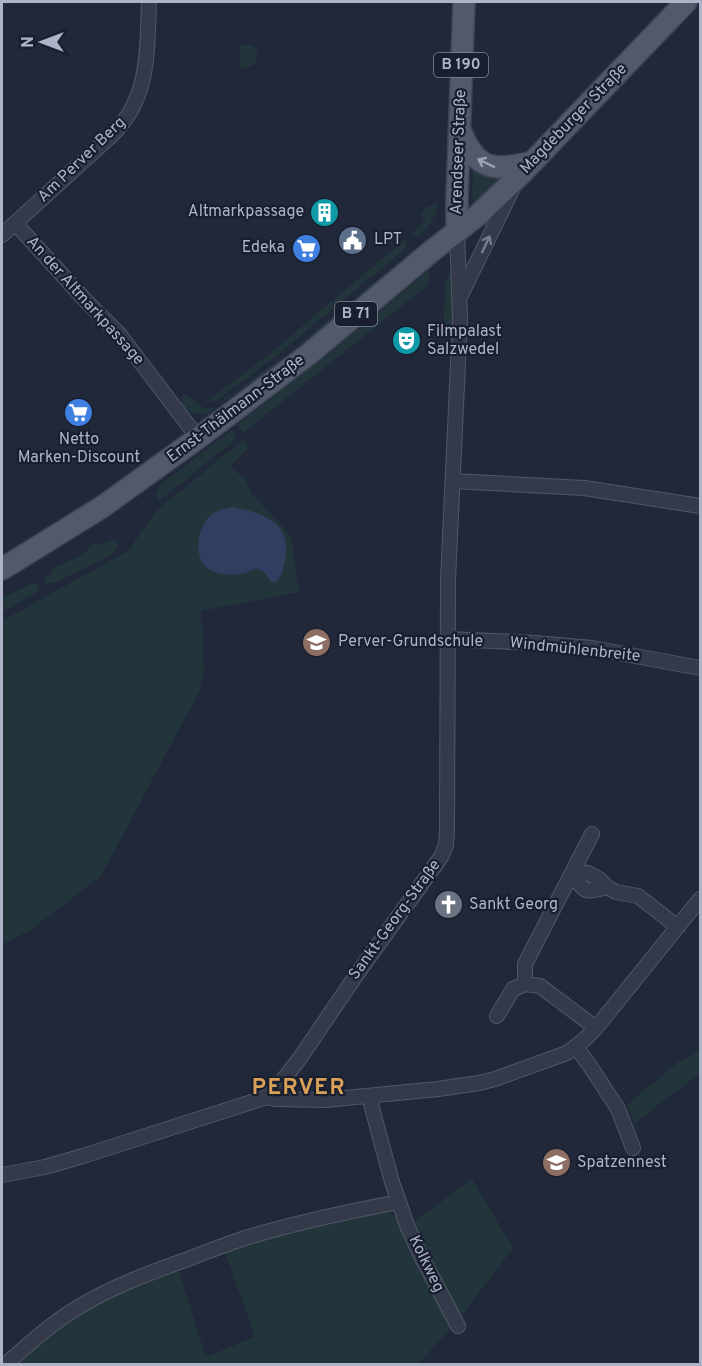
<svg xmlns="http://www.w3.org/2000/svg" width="702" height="1366" viewBox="0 0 702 1366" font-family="Overpass,sans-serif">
	<rect width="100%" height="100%" fill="#20283a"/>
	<path fill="#22353b" d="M240,45h11l6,4 -1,15 -12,4h-5z
		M473,160l32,13 -30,30 -3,-5z
		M438,204c-2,13 -10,25 -20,33l-7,-3 14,-13 -5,-6 7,-8z
		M404,240l3,7 -132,110 -60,45 -7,-2 64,-48z
		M413,250h2c-63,54 -126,106 -193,153l-1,-1 67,-49z
		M429,270l1,3 -2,12 -185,148 -6,-8 97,-76z
		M449,274l3,2 2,12v40l-11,-1 3,-47z
		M183,393l21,15h11c-3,2 -6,5 -10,6 -7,2 -20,-2 -23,-10 -1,-4 1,-8 1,-11z
		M232,430l5,8 -78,63 -4,-6 6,-11z
		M243,440l7,7 -20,19 15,13 7,15 39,42 8,56 -98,19 3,59 -4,20 -99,186 -73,56 -26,12v-323l126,-70 28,-40z
		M114,540l4,4v3l-7,8 -57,28h-9v-6l6,-3 1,-5 32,-15 6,-8 8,-4 3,3 8,-4z
		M34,582l5,4 -1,6 -36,20v-15l11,-4z
		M700,1050v24l-40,29 -25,21 -8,-19 50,-42z
		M472,1179l41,69 -54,71 -48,-95z
		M387,1211l11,8 54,108 -34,37h-405l16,-17 73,-49 76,-29 28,88 49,-20 -30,-85 21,-8 131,-32z"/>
	<path fill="#313e60" d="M233,507c30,6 60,16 52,53 -2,9 -3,16 -9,23l-5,-1c-3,-5 -6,-11 -13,-13 -5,-1 -8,3 -13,4 -17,4 -42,2 -46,-19 -2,-11 0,-22 6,-32 6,-10 17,-13 28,-15z"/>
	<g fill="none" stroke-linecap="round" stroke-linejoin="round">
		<defs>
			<path id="minor" d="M15,223l72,79 33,33 78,103
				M2,235l110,-100c38,-37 35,-84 37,-133
				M461,295l52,-107
				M452,481l132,7 116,18
				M448,639l87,4 57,5 108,20
				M572,873h16l11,6 8,8 9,5 22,4 40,31
				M572,873c13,20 12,20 35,14
				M525,984l15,2 56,42
				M497,1016l16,-27 12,-5v-20l67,-130
				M576,1047l14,19 28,43 15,39
				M370,1096l2,12 20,74 16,46 13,28 37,70
				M267,1097l8,2 50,1 113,-11 41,-6 16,-4 72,-26 18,-14 11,-11 104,-129
				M2,1175l43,-8 38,-11 184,-59 9,-8 24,-31 57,-84 84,-117 5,-12 1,-15 1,-250 12,-260 -3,-89
				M6,1364c24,-21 48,-43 76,-59 34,-20 72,-34 109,-47 17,-7 34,-13 51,-19 51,-16 104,-27 156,-37"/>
			<path id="primary" d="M460,130c16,40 33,42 72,32
				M457,231v-33l7,-196
				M2,569l100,-62 96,-69 111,-84 124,-104 45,-35 41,-39 167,-174"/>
		</defs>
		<use href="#minor" stroke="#515768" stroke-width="16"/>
		<use href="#primary" stroke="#3d4354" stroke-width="24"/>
		<use href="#minor" stroke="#343a4a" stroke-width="14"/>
		<use href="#primary" stroke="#51596b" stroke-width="21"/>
	</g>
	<defs><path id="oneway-shaft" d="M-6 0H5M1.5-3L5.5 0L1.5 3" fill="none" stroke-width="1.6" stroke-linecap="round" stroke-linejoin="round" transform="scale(1.5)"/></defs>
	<use stroke="#9ba2b5" href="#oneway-shaft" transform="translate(486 163) rotate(-154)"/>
	<use stroke="#777d8f" href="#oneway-shaft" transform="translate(486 244) rotate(-65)"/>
	<defs>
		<symbol id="building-disc" viewBox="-11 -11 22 22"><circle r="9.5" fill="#0f9aa8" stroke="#191f2f"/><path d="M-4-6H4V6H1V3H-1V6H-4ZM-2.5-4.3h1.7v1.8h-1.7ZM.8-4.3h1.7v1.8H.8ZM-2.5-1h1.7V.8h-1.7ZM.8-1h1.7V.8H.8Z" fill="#fff"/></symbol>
		<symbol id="civic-disc" viewBox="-11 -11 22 22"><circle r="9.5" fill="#5c6f8a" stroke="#191f2f"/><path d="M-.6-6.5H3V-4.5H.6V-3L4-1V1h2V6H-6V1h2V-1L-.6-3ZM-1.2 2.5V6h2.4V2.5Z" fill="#fff"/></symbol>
		<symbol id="supermarket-disc" viewBox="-11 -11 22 22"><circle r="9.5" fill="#3f7fe0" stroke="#191f2f"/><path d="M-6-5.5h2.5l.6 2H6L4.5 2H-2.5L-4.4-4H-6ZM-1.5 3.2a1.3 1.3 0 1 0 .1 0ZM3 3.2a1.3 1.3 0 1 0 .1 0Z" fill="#fff"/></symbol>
		<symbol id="theatre-disc" viewBox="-11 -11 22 22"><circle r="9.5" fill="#0f9aa8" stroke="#191f2f"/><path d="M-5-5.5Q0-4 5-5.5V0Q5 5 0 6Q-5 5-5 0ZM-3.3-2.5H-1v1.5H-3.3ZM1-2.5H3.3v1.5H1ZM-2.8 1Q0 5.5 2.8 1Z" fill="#fff"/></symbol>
		<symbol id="school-disc" viewBox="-11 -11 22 22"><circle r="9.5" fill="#8d6e63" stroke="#191f2f"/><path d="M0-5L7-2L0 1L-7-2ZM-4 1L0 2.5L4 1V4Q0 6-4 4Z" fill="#fff"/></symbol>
		<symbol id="church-disc" viewBox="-11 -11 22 22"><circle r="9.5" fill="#6b7280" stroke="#191f2f"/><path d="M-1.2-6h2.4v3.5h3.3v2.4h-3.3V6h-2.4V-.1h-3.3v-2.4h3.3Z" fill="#fff"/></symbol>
	</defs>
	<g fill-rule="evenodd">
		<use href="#building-disc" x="308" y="196" width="33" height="33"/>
		<use href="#civic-disc" x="336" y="224" width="33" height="33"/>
		<use href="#supermarket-disc" x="290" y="232" width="33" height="33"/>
		<use href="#theatre-disc" x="390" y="324" width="33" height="33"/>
		<use href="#supermarket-disc" x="62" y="396" width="33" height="33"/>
		<use href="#school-disc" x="300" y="626" width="33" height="33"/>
		<use href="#church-disc" x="432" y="888" width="33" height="33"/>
		<use href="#school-disc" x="540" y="1146" width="33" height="33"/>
	</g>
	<g text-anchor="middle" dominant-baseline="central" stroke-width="4.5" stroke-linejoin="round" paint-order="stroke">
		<g fill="#191f2f" stroke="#818799" stroke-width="1.5">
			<rect x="434" y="53" width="54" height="24" rx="4.5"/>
			<rect x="335" y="302" width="42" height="24" rx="4.5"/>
		</g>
		<g font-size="15" font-weight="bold" fill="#aeb4c7">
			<text x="461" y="65">B 190</text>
			<text x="356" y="314">B 71</text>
		</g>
		<g font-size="16" fill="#aeb4c7" stroke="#191f2f">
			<text transform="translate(574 119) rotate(-46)">Magdeburger Straße</text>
			<text transform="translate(459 152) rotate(-88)">Arendseer Straße</text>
			<text transform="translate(82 160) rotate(-44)">Am Perver Berg</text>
			<text transform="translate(85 301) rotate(48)">An der Altmarkpassage</text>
			<text transform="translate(236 409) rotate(-37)">Ernst-Thälmann-Straße</text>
			<text transform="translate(575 650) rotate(6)">Windmühlenbreite</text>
			<text transform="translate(395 920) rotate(-54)">Sankt-Georg-Straße</text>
			<text transform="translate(426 1264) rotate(64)">Kolkweg</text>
		</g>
		<g font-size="16" fill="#aeb4c7" stroke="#191f2f" text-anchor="start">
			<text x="304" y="212" text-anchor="end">Altmarkpassage</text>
			<text x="374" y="240">LPT</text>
			<text x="285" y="248" text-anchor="end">Edeka</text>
			<text x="427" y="332">Filmpalast<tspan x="427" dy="18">Salzwedel</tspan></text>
			<text x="79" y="440" text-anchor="middle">Netto<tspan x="79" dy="18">Marken-Discount</tspan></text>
			<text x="338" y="642">Perver-Grundschule</text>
			<text x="469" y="905">Sankt Georg</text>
			<text x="577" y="1163">Spatzennest</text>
		</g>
		<g font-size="22" font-weight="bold" letter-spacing="1.5" fill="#d9a157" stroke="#191f2f">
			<text x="299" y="1088">PERVER</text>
		</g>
	</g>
	<rect width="702" height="1366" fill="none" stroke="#aeb4c7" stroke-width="6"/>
	<g transform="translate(42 42) rotate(270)" stroke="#191f2f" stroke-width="4.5" paint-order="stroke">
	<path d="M0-4.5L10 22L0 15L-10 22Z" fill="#aeb4c7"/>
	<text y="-9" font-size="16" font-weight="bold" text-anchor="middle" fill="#aeb4c7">N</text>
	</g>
</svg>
